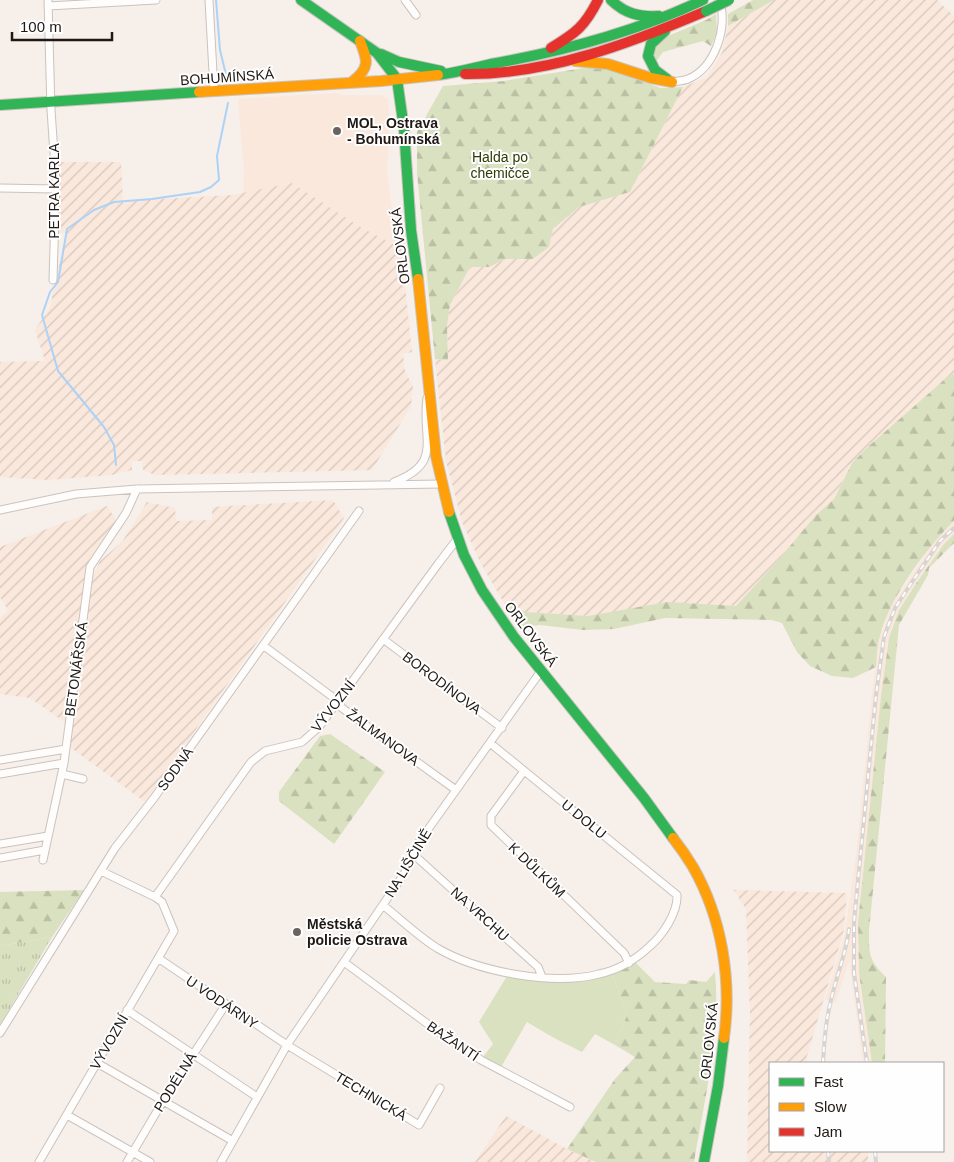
<svg xmlns="http://www.w3.org/2000/svg" width="954" height="1162" viewBox="0 0 954 1162" font-family="Helvetica,sans-serif">
	<defs>
		<pattern id="industrial-furrows" width="10" height="10" patternUnits="userSpaceOnUse" patternTransform="scale(1.25)"><rect width="10" height="10" fill="#fae8dc"/><path d="M-1 1l2-2M0 10L10 0M9 11l2-2" fill="none" stroke="#d6c6bc"/></pattern>
		<pattern id="grass-tufts" width="24" height="20" patternUnits="userSpaceOnUse" patternTransform="scale(1.25)"><rect width="24" height="20" fill="#dae1c0"/><path d="M3 7l-1-3M5 7V3M7 7l1-3M15 17l-1-3M17 17v-4M19 17l1-3" fill="none" stroke="#bbc0a4"/></pattern>
		<pattern id="forest-firs" width="22" height="20" patternUnits="userSpaceOnUse" patternTransform="scale(1.25)"><rect width="22" height="20" fill="#dae1c0"/><path d="M5 1l3.5 6h-7zM16 11l3.5 6h-7z" fill="#bbc0a4"/></pattern>
	</defs>
	<rect width="100%" height="100%" fill="#f7efe9"/>
	<path fill="#fae8dc" d="M334,93l10,2h37l7,5 2,22 -3,51 6,43 8,32 -39,-20 -69,-45 -50,10 1,-23 -6,-71z
		M954,521v13l-10,10 -27,38 -18,28 -10,28 -8,58 -23,227 1,50 13,90h-9l-14,-102 -13,41 -11,-2 20,-67 12,-86 15,-153 8,-58 11,-30 19,-29 27,-39z"/>
	<path fill="url(#industrial-furrows)" d="M774,0h163l17,16v359l-2,-1 -100,89 -18,36 -19,17 -35,42 -44,48 -27,-1 -121,11 -63,-4 -10,-3 -11,-6 -24,-41 -18,-40 -16,-61 -11,-102 13,1 -1,-34 3,-21 20,-38h19l16,-8h28l16,-12 4,-18 26,-22 51,-15 53,-105 24,-10 15,-24 6,-27z
		M56,162h65l2,41 20,-3 89,-5 60,-12 70,45 39,20 11,104 -9,2 2,17 8,16 -2,19 -39,64 -217,5 -12,-5 -1,-9h-10v9l-20,5 -64,5 -48,-3v-115l45,-1 -10,-31 15,-23 16,-74 -10,-1z
		M333,500l11,18 -199,284 -75,-55 22,-168 8,-18 22,-19 25,-40 28,6 1,13 36,-1v-13z
		M107,506l9,14 -30,47 -20,156 -36,-25 -30,-4v-76l8,-8 -8,-13v-50z
		M733,889l2,1 112,3 -3,37 -39,133h-35v88h98v11h-121l3,-149 -4,-104z
		M506,1116l61,33 29,13h-121z"/>
	<path fill="url(#grass-tufts)" d="M52,937l-52,88v-79z"/>
	<path fill="url(#forest-firs)" d="M753,0h21l-46,26v-12z
		M716,14l1,19 -6,13 -8,-5 -40,11 -8,11 -2,-12 8,-12 45,-19z
		M590,67l18,2 53,19 22,-1 -53,105 -51,15 -26,22 -4,18 -16,12h-28l-16,8h-19l-20,38 -3,21 1,34 -13,-1 -18,-186v-41l26,-46 61,-5z
		M952,373l2,2v146c-28,27 -65,78 -74,115 -3,10 -3,21 -4,31l-23,11 -21,-2 -22,-10 -13,-14 -15,-29 -10,-3 -107,-2 -51,11 -31,1 -43,-5 -17,2 -10,-10 -9,-14 22,9 62,4 79,-14 69,4 44,-48 35,-42 19,-17 18,-36 18,-18z
		M954,534v9l-25,25 -1,7 -29,50 -30,306c0,24 0,29 17,46l-1,86h-13l-13,-90 -1,-50 23,-227 8,-58 10,-28 18,-28 27,-38z
		M330,734l55,38 -51,72 -55,-43v-9l41,-56z
		M84,890l-32,47 -52,9v-54z
		M635,962l20,20 31,2 3,-4 17,2 9,-10c6,61 -11,130 -21,190h-98l-29,-13 48,-70 20,-22 -20,-12 12,-30 -15,-42z"/>
	<path fill="#dae1c0" d="M612,973l15,42 -12,30 -20,-11 -13,18 -28,-14 -27,-16 -26,45 -18,-10 10,-13 -14,-22 28,-46 48,5 33,-1z"/>
	<g fill="none" stroke-linecap="round" stroke-linejoin="round">
		<path stroke="#add2f7" stroke-width="2" d="M216,0l4,50 7,29
			M116,465l-2,-20 -10,-18 -46,-56 -16,-56 8,-23 8,-10 9,-53 27,-19 20,-8 38,-3 48,-7 11,-5 8,-7 -2,-24 11,-53"/>
		<defs>
			<path id="street" d="M48,0l3,110 5,72 -3,98
				M209,0l5,91
				M405,0l11,15
				M48,6l108,-6
				M672,82c5,-1 11,-1 16,-3 27,-11 41,-53 31,-79
				M0,188l56,1
				M394,482c50,-19 27,-43 33,-84
				M0,510l76,-16 61,-5 304,-5
				M383,639l119,89
				M264,646l74,55 4,7 114,82
				M0,760l66,-11
				M524,771l-33,45v9l133,128 5,10
				M0,774l64,-11
				M62,774l21,5
				M0,844l48,-8
				M413,854l125,113 4,10
				M0,858l45,-8
				M43,860l21,-97 26,-196 36,-54 11,-24
				M155,897l96,-135 14,-11 37,-9 17,-15 119,-163 20,-26
				M383,905c17,14 35,31 54,43 41,24 116,38 162,26 19,-4 36,-14 50,-27 13,-11 29,-34 28,-52l-187,-152
				M158,958l129,87 132,80 21,-37
				M344,962l81,60 56,38 89,47
				M127,1010l130,87
				M0,1033l115,-185 39,-50 205,-287
				M97,1063l136,78
				M67,1115l83,47
				M39,1162l135,-231 -12,-29 -7,-5 -54,-26
				M127,1162l36,-61 63,-97
				M221,1162l66,-117 117,-171 15,-32 122,-171"/>
			<path id="fast" d="M301,0l76,53 20,26 7,50 7,101 7,49
				M611,0c14,14 29,17 48,16
				M665,31l-14,13 -3,12 7,14 12,9
				M381,54l18,8 42,9
				M438,75c18,-2 35,-7 53,-11 73,-13 145,-32 212,-64
				M0,105l199,-13
				M449,512l15,43 18,35 32,47 130,161 29,40
				M704,1162l14,-76 6,-48"/>
			<path id="slow" d="M575,61l33,3 43,14 21,4
				M352,82c18,-14 16,-21 8,-41
				M199,92l182,-11 57,-6
				M418,279l18,177 13,56
				M673,838c7,9 14,19 20,29 29,51 39,113 31,171"/>
			<path id="jam" d="M551,48c25,-15 34,-22 47,-48
				M465,74c83,1 166,-31 241,-63"/>
		</defs>
		<use href="#street" stroke="#cac3be" stroke-width="9"/>
		<use href="#fast" stroke="#cac3be" stroke-width="12"/>
		<use href="#slow" stroke="#cac3be" stroke-width="12"/>
		<use href="#jam" stroke="#cac3be" stroke-width="12"/>
		<use href="#street" stroke="#fefdfc" stroke-width="7"/>
		<use href="#fast" stroke="#30b455" stroke-width="10"/>
		<use href="#slow" stroke="#ff9f0a" stroke-width="10"/>
		<use href="#jam" stroke="#e5322d" stroke-width="10"/>
		<defs>
			<path id="rail" d="M823,1063c1,-19 2,-39 7,-58 5,-26 16,-50 19,-76
				M867,1063l-13,-90v-51l22,-227 8,-58 11,-29 19,-29 26,-38 14,-13
				M828,1151l1,11
				M875,1151l1,11"/>
		</defs>
		<use href="#rail" stroke="#d7d4d2" stroke-width="4"/>
		<use href="#rail" stroke="#fefefe" stroke-width="2" stroke-dasharray="5.5" stroke-linecap="butt"/>
		<defs>
			<path id="fast-bridge" d="M706,11l23,-11"/>
		</defs>
		<use href="#fast-bridge" stroke="#cac3be" stroke-width="12" stroke-linecap="butt"/>
		<use href="#fast-bridge" stroke="#30b455" stroke-width="10"/>
	</g>
	<g fill="#6b635f" stroke="#fefefe" stroke-width="2">
		<circle cx="337" cy="131" r="5"/>
		<circle cx="297" cy="932" r="5"/>
	</g>
	<g text-anchor="middle" dominant-baseline="central" stroke-width="4" stroke-linejoin="round" paint-order="stroke">
		<g font-size="14" fill="#1f1814" stroke="#fefefe">
			<text transform="translate(227 77) rotate(-4)">BOHUMÍNSKÁ</text>
			<text transform="translate(54 191) rotate(-90)">PETRA KARLA</text>
			<text transform="translate(400 246) rotate(-97)">ORLOVSKÁ</text>
			<text transform="translate(531 634) rotate(53)">ORLOVSKÁ</text>
			<text transform="translate(76 669) rotate(-82)">BETONÁŘSKÁ</text>
			<text transform="translate(442 683) rotate(37)">BORODÍNOVA</text>
			<text transform="translate(333 706) rotate(-52)">VÝVOZNÍ</text>
			<text transform="translate(383 737) rotate(36)">ŽALMANOVA</text>
			<text transform="translate(175 769) rotate(-54)">SODNÁ</text>
			<text transform="translate(584 819) rotate(39)">U DOLU</text>
			<text transform="translate(408 863) rotate(-59)">NA LIŠČINĚ</text>
			<text transform="translate(537 870) rotate(44)">K DŮLKŮM</text>
			<text transform="translate(480 914) rotate(42)">NA VRCHU</text>
			<text transform="translate(222 1002) rotate(34)">U VODÁRNY</text>
			<text transform="translate(453 1041) rotate(34)">BAŽANTÍ</text>
			<text transform="translate(709 1041) rotate(-84)">ORLOVSKÁ</text>
			<text transform="translate(109 1042) rotate(-60)">VÝVOZNÍ</text>
			<text transform="translate(175 1082) rotate(-58)">PODÉLNÁ</text>
			<text transform="translate(371 1096) rotate(31)">TECHNICKÁ</text>
		</g>
		<g font-size="14" font-weight="bold" fill="#1f1814" stroke="#fefefe" text-anchor="start">
			<text x="347" y="123">MOL, Ostrava<tspan x="347" dy="16">- Bohumínská</tspan></text>
			<text x="307" y="924">Městská<tspan x="307" dy="16">policie Ostrava</tspan></text>
		</g>
		<g font-size="14" fill="#2e3b03" stroke="#fefefe">
			<text x="500" y="157">Halda po<tspan x="500" dy="16">chemičce</tspan></text>
		</g>
	</g>
	<rect x="769" y="1062" width="175" height="90" fill="#fefefe" stroke="#a5a2a0"/>
	<rect x="779" y="1078" width="25" height="8" fill="#30b455" stroke="#a5a2a0"/>
	<text x="814" y="1087" font-size="15" fill="#1f1814">Fast</text>
	<rect x="779" y="1103" width="25" height="8" fill="#ff9f0a" stroke="#a5a2a0"/>
	<text x="814" y="1112" font-size="15" fill="#1f1814">Slow</text>
	<rect x="779" y="1128" width="25" height="8" fill="#e5322d" stroke="#a5a2a0"/>
	<text x="814" y="1137" font-size="15" fill="#1f1814">Jam</text>
	<path d="M12 32v8h100v-8" fill="none" stroke="#1f1814" stroke-width="2.5"/>
	<text x="20" y="32" font-size="15" fill="#1f1814" stroke="#fefefe" stroke-width="4" paint-order="stroke">100 m</text>
</svg>
